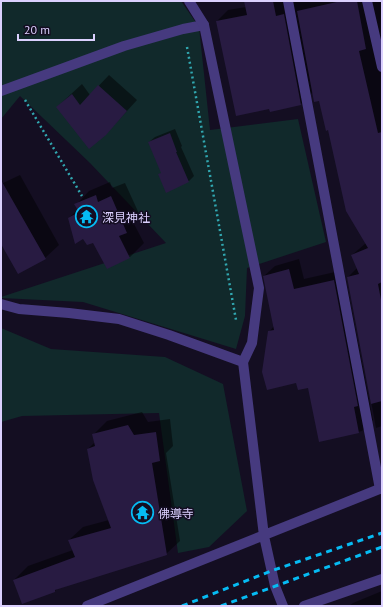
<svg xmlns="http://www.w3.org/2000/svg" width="383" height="607" viewBox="0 0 383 607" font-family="'PT Sans','Noto Sans JP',sans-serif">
	<rect width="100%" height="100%" fill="#140e22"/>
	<path fill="#11292b" d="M1,1h180l18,26 11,103 88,-11 28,123 -79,26 -2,48 -9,33 -153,-47 -82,-4v-1l165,-54 -76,-80 -70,-67 -19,23z
		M1,328l50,21 114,8 58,27 24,127 -38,36 -31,6 -19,-140 -137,3 -21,6z"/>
	<path fill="#0007" d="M245,1h137v425l-6,2 -28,-151 9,-9 -5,-13 14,-12 -38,-114 -8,-29 -7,-8 -12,12 -84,-83 11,-11 18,-3z
		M109,75l28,25 -31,34 -49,-27 25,-23 8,11z
		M175,129l7,17 -1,1 13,29 -5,5 -23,10 -7,-16 3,-3 -13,-30 6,-5z
		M20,175l39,70 -14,13 -44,-16v-58z
		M110,182l2,6 13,-5 16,35 -7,6 10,19 -14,14 -23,11 -14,-27 -24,-23 9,-9 -2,-4 13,-14z
		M299,259l5,20 40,-9 29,150 -11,11 -42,10 -11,-54 -12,-5 -28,-50 5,-6 -10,-50 11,-10z
		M142,412l6,10 22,-3 3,27 -7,7 14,88 -14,13 -107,33 -4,4 -41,-11 14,-14 45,-16 -4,-10 14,-13 26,-7 -21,-71 7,-7 -2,-7 14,-14z
		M382,591v15h-33l4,-3z"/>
	<path fill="#281b42" d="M244,1h29l3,15 8,-2 17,91 -31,7 -1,-3 -33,7 -20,-95 31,-6z
		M341,1h16l9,48 -7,2 19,82 4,-1v150l-4,2 4,21v96l-11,3 -24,-127 12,-3 -8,-19 17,-7 -22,-37 -18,-81 -2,1 -7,-30 -5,1 -17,-91z
		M98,85l29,26 -21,24 -17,14 -33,-42 16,-13 8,11z
		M170,133l7,19h-1l13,30 -23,11 -8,-19 3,-1 -13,-31z
		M1,180l45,79 -28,15 -17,-30z
		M96,195l2,7 13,-6 16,37 -8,3 11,22 -23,11 -14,-26 -6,2 -4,-6 -8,5 -7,-26 11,-6 -5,-8z
		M289,269l5,20 40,-9 24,126 -4,1 5,26 -40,9 -11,-54 -10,2 -2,-7 -29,7 -5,-18 6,-41 6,-1 -11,-54z
		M128,425l6,10 22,-3 4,29 -8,2 15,92 -112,35v2l-33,12 -9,-24 62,-23 -7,-17 43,-12 -18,-48 -6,-31 8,-3 -3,-12z"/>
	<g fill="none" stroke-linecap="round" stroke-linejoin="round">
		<path stroke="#31a7b0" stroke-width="2.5" stroke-dasharray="2 3" stroke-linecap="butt" d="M187,47l49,273
			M25,100l57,96"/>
		<path stroke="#463a7f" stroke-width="10" d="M288,1l92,488
			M367,1l15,66
			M1,91l123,-45 59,-17 21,-4"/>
		<path stroke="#463a7f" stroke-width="10" d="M189,1l15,24 55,263 -7,55 -9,19 21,174 11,50 8,20
			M1,304l18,5 50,4 50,6 50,16 74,27
			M87,606l295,-118
			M304,606l78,-27"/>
		<path stroke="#06bbf3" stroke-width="3" stroke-dasharray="6 5" stroke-linecap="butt" d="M182,606l89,-35 111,-38
			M221,606l161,-59"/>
	</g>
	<defs>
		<symbol id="temple-ring" viewBox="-11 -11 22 22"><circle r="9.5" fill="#140e22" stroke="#06bbf3" stroke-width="1.5"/><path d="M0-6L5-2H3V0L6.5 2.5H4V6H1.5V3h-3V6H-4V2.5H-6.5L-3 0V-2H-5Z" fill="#06bbf3"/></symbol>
	</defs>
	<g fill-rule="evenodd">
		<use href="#temple-ring" x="74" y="204" width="25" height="25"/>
		<use href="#temple-ring" x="130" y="500" width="25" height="25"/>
	</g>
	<g text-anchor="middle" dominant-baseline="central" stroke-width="3" stroke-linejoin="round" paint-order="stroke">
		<g font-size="12" fill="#dbd0fe" stroke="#140e22" text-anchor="start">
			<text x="102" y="217">深見神社</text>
			<text x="158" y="513">佛導寺</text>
		</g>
	</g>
	<rect width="383" height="607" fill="none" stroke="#dbd0fe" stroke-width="4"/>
	<path d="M18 34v6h76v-6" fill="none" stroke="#dbd0fe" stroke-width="2"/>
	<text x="24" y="34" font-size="12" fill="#dbd0fe" stroke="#140e22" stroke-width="3" paint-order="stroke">20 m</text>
</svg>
